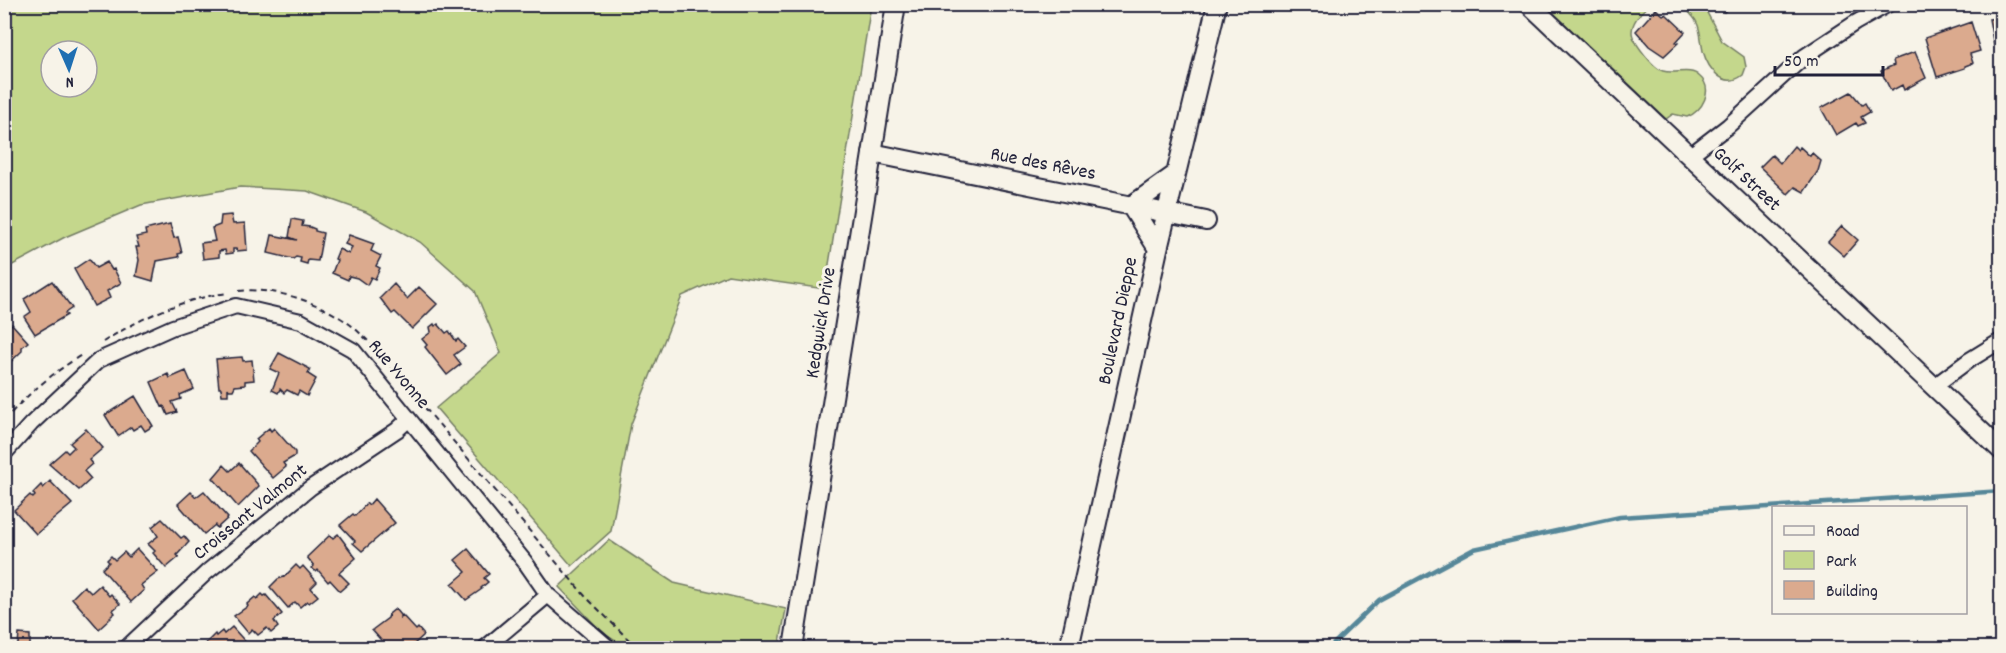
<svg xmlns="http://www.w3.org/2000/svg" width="2006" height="653" viewBox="0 0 2006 653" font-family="Dekko,sans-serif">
	<rect width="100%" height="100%" fill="#f7f3e8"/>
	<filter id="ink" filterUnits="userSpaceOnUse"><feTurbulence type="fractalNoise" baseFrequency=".0167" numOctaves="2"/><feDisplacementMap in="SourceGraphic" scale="12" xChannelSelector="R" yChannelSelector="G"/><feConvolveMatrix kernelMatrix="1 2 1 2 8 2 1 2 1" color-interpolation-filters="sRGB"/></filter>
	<g filter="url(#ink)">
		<path fill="#c4d78c" stroke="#737c64" stroke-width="1.5" fill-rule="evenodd" d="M5,4l866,1 -46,284 -97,-14 -46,21 -51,128 -20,107 -39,35 -136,-158 65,-55 -26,-62 -55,-49 -54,-30 -59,-21 -67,-4 -99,18 -76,32 -60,32zM51,51h36v36h-36z
			M1545,5h104c-7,6 -17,17 -17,27 0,9 22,37 31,39 11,4 27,-4 36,5 16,13 3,36 -12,41l-14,-3 -7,5z
			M1682,5h21l19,36 22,16 2,10 -3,8c-19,15 -35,-6 -40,-24 -2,-9 -2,-20 -6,-28 -3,-7 -11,-13 -15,-18z
			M609,540l65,43 112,26 -7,39h-152l-23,-14 -45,-47z"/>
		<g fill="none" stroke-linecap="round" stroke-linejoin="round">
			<path stroke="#578799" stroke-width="4.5" d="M1329,648l50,-48 95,-51 146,-32 382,-26"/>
		</g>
		<path fill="#dbaa8e" stroke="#22223b" stroke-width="1.5" d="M1719,4h16l-11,8z
			M1656,9l7,6 3,-1 19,18 -9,10 2,1 -14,13 -15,-10 -13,-15z
			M2000,18l2,27 -8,1 -5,-27z
			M1971,22l9,29 -10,3 3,9 -8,3v2l-28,9 -12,-39z
			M1915,52l11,26 -22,12 -2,-5 -11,6 -10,-20 13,-6 -1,-5z
			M1851,92l11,13 3,-2 5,9 -9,5 4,6 -7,3 -2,-3 -20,12 -15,-27z
			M1794,146l4,4 2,-3 10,9 2,-3 9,8 -3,10 -14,21 -9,-5 -7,7 -28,-27 12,-12 8,8z
			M231,215l2,9 12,-1 2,27 -10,1 -1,-2h-3v4l-7,1 -1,-4 -6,1v6l-16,2 -2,-16 14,-2 -3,-13 8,-3 1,-9z
			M292,219l11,2 -1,5 8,1 5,2v2l8,2 -5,28 -10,-1 -1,4 -7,-2 1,-4 -5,-1 -3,2 -25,-6 4,-18 25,5 -8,-3z
			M170,224l4,14 4,-1 4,16 -4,1 1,3 -22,4 -4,20 -17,-5 3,-16 -3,-13h3l-3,-10 10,-2 -1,-5z
			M1842,226l16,14 -14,16 -16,-14z
			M349,235l25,9 -3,7 10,5 -5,10 4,2 -5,11 -4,-2 -4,8 -10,-7 -8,-2 -1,4 -16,-7 5,-13 -2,-1 4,-10 10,5 3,-7 -7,-3z
			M89,259l7,9 11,-6 5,8 2,-1 7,14 -14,8 3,7 -16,8 -20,-37z
			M52,281l20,27 -7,5 2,2 -32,19 -11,-17 7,-5 -7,-13z
			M394,284l13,15 12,-12 18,17 -25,25 -17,-17 -3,2 -12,-16z
			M12,324l16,18 -6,5v4l-18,17v-41l3,1z
			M434,324l1,2 3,-2 8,9 3,-2 7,10 2,-2 7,8 -11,8 7,9 -14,11 -22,-28 2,-2 -5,-6 9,-7 -1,-5z
			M279,353l31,16 -2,5 8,5 -9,17 -8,-5 -2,4 -10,-5 -3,3 -4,-4 -2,4 -6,-3 7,-17 -9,-4z
			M242,357l1,4 9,-1 2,20 -9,1v4l-10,1 -2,4h-4l-1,-2v7h-6l-1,-7h-2l-3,-29z
			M186,371l8,18 -14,6 1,4 -9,3 5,10 -9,3 -4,-9 -2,1 -11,-25 17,-8 2,4z
			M135,396l18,30 -8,5 -4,-6 -8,5 -2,-3 -13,9 -13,-21z
			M269,428l2,3 3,-3 21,24v4l-12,7 3,4 -13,11 -24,-27 9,-9 -2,-3z
			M86,429l17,19 -14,12 3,4 -8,7 7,8 -12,11 -30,-26 16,-14 3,3 6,-6 -4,-4z
			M239,463l20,23 -21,21 -25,-29 11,-13 6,6z
			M50,481l22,23 -36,30 -22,-24 16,-15 3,3 2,-2 -2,-3 8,-8 2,3z
			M204,491l24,27 -11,10 -2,-3 -11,9 -26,-30 13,-12 5,5z
			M374,499l21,24 -33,28 -9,-8 2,-2 -15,-16 13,-11 2,2 12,-13 2,2z
			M162,519l19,19 3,-2 5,6 -12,13 2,2 -13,11 -13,-15 2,-2 -7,-7 10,-8 -6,-9z
			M338,534l18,24 -17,15 10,10 -9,8 -10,-11 -2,2 -10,-12 -2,2 -4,-4 2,-2 -7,-9 23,-22 3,3z
			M137,549l21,23 -17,13 3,5 -13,12 -29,-33 7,-7 -2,-2 4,-4 4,4 9,-8 5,5z
			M468,549l21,25 -5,4 4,4 -7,6 1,1 -16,11 -14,-16 14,-12 -11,-12z
			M296,565l4,4 3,-3 14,16 -6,6 7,8 -9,7 -2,-2 -7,6 -5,-5 -7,6 -18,-21 8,-8 6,-2z
			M100,585l9,11 2,-2 9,10 -7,6 2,3 -5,4 1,1 -12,11 -27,-31 12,-12 7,7z
			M262,594l2,2 2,-1 16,19 -8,7 4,6 -7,6 -4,-5 -9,7 -6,-6 -4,4 -14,-17 14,-10 -1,-2 8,-7 2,2z
			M395,609l5,6v3l2,-3 14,15 2,-2 6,7 -12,11 1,2h-25l-16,-18 16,-12 1,-4z
			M232,627l19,21h-50l14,-14 1,2 6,-5 2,3z
			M19,634l11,1v12l2,-1 3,2h-25l3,-3 2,2 3,-3z"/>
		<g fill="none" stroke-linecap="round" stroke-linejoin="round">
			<defs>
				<path id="street" d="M1689,156l39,-30 77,-70 50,-33 34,-19
					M1933,387l35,-26 34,-21
					M4,454l27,-30 68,-64 74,-33 63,-21 65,15 52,29 172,212 23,33 61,53
					M126,648l81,-76 103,-84 87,-58 12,-11
					M485,648l63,-53"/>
				<path id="secondary" d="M1529,4l473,447
					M872,153l334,68
					M1158,249l-27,-43 45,-32
					M793,648l103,-644
					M1069,648l89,-399 59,-245"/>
			</defs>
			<use href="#street" stroke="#22223b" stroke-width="18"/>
			<use href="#secondary" stroke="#22223b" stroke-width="22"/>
			<path stroke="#22223b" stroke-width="2" stroke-dasharray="6 4.5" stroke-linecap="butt" d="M239,291c36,-4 80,11 109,32 7,5 14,12 21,19l216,254 44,44 13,8
				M103,342c37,-24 81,-44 125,-49
				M4,421c22,-26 50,-49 79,-67"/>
			<use href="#street" stroke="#f7f3e8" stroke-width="14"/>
			<use href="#secondary" stroke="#f7f3e8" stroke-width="18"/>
		</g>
	</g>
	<g text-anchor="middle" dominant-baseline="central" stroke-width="6" stroke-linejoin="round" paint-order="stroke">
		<g font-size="20" fill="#22223b" stroke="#f7f3e8">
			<text transform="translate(1043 165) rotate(11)">Rue des Rêves</text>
			<text transform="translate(1746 180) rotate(43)">Golf Street</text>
			<text transform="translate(1119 321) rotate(-78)">Boulevard Dieppe</text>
			<text transform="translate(822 323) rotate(-81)">Kedgwick Drive</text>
			<text transform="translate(398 375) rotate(50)">Rue Yvonne</text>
			<text transform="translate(251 513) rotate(-39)">Croissant Valmont</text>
		</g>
	</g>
	<rect width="2006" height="653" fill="none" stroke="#f7f3e8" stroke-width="24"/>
	<rect x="12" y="12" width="1982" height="629" fill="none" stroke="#22223b" stroke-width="2" filter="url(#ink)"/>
	<rect x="1772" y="506" width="195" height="108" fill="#f7f3e8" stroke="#a29fa3" stroke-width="1.5"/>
	<rect x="1784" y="526" width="30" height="9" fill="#f7f3e8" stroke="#a29fa3" stroke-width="1.5"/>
	<text x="1826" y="536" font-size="18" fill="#22223b">Road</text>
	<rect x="1784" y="551" width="30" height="18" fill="#c4d78c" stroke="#a29fa3" stroke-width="1.5"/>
	<text x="1826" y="566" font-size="18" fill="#22223b">Park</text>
	<rect x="1784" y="581" width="30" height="18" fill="#dbaa8e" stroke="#a29fa3" stroke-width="1.5"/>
	<text x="1826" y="596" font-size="18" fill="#22223b">Building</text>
	<g transform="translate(69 69) rotate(177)"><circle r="28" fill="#f7f3e8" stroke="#a29fa3" stroke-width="1.5"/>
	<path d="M0-4.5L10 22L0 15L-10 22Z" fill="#1f6fb2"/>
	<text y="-9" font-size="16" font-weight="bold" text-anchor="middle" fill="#22223b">N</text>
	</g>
	<path d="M1775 66v9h108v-9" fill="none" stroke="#22223b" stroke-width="3"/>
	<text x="1784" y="66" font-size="18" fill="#22223b" stroke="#f7f3e8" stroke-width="4.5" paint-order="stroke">50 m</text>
</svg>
